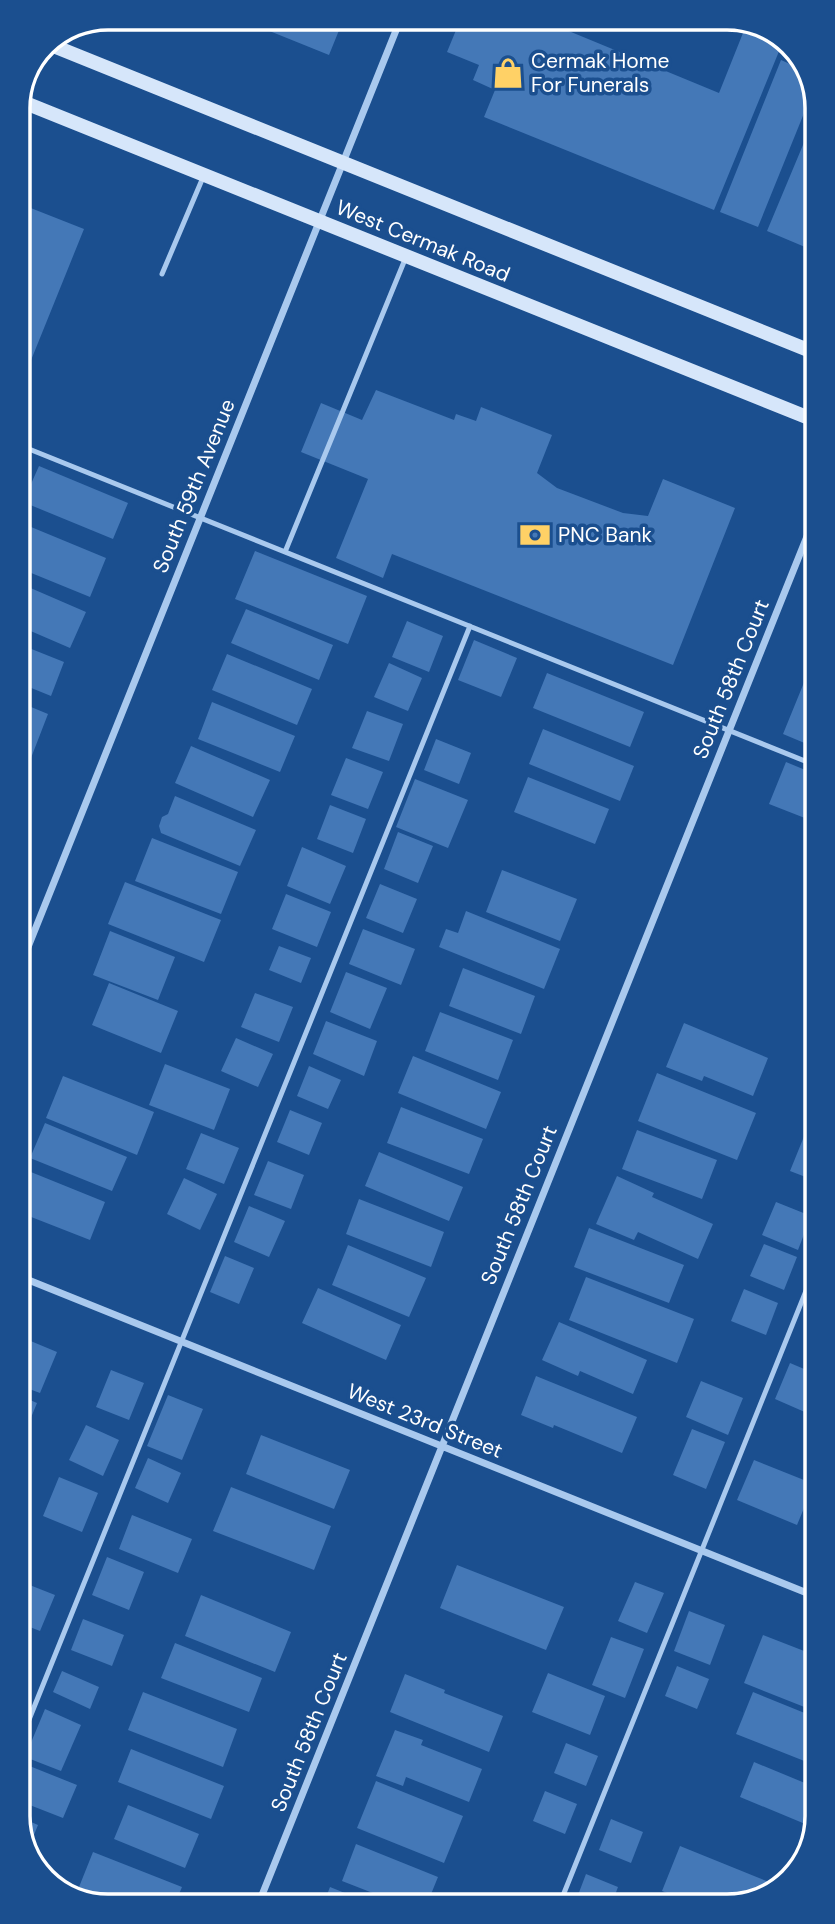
<svg xmlns="http://www.w3.org/2000/svg" width="835" height="1924" viewBox="0 0 835 1924" font-family="'DM Sans',sans-serif">
	<rect width="100%" height="100%" fill="#1b4f8f"/>
	<path fill="#4478b7" d="M237,18h107l-15,37z
		M461,18h102l-4,9 160,66 28,-70 27,10 -3,7 11,4 -68,166 -230,-93 11,-27 -22,-10 6,-15 -32,-13z
		M781,60l27,12 5,6v13l-55,136 -38,-15z
		M813,121v107l-8,19 -38,-16z
		M18,203l66,26 -65,161h-1z
		M376,390l78,30 2,-6 20,7 5,-14 71,28 -15,38 20,15 66,25 25,3 15,-37 72,29 -62,157 -281,-111 -9,24 -47,-20 32,-79 -67,-27 20,-49 41,17z
		M39,466l89,37 -15,36 -90,-37z
		M19,522l87,36 -16,39 -71,-29z
		M255,551l112,45 -19,48 -113,-45z
		M19,583l67,29 -16,36 -51,-22z
		M246,609l87,36 -14,35 -88,-37z
		M407,621l36,15 -14,36 -37,-15z
		M474,640l43,18 -16,39 -43,-17z
		M19,644l45,18 -13,34 -32,-13z
		M227,654l85,35 -15,36 -85,-35z
		M814,658v89l-31,-13z
		M389,663l33,15 -14,33 -34,-14z
		M547,673l97,39 -14,35 -97,-39z
		M19,702l29,12 -17,44 -12,-5z
		M212,702l83,34 -15,36 -82,-33z
		M367,711l36,13 -14,37 -37,-13z
		M543,729l91,37 -14,35 -91,-37z
		M436,739l35,14 -12,31 -35,-14z
		M191,746l79,34 -17,37 -78,-34z
		M346,758l37,14 -15,37 -37,-14z
		M786,762l29,12v48l-46,-18z
		M528,777l81,32 -14,35 -81,-32z
		M415,779l53,21 -20,48 -52,-21z
		M175,796l81,34 -16,36 -79,-33 -2,-7 3,-9 6,-3z
		M330,805l36,14 -13,34 -36,-14z
		M398,832l35,14 -15,37 -34,-14z
		M152,838l86,34 -17,42 -86,-33z
		M302,847l44,19 -16,38 -43,-18z
		M502,870l75,29 -17,42 -74,-29z
		M125,882l96,38 -17,42 -96,-38z
		M380,884l37,15 -14,34 -37,-15z
		M286,894l45,18 -14,35 -45,-18z
		M466,911l94,38 -16,40 -105,-42 7,-18 12,4z
		M363,929l52,20 -14,36 -52,-21z
		M110,931l65,26 -17,43 -65,-25z
		M279,946l32,12 -10,25 -32,-13z
		M463,968l72,28 -14,38 -72,-28z
		M346,972l41,16 -17,41 -40,-17z
		M109,983l69,28 -17,42 -69,-28z
		M255,993l38,14 -14,35 -38,-15z
		M440,1012l73,28 -15,40 -73,-29z
		M326,1021l51,20 -13,35 -51,-22z
		M684,1023l84,35 -15,38 -49,-20 -2,5 -36,-14z
		M236,1038l37,16 -15,33 -37,-16z
		M413,1056l88,36 -15,37 -88,-36z
		M165,1064l65,25 -16,41 -65,-25z
		M309,1066l32,14 -13,29 -31,-13z
		M657,1073l99,40 -19,47 -99,-39z
		M63,1076l91,36 -17,43 -91,-37z
		M401,1107l82,32 -14,35 -82,-31z
		M290,1110l32,13 -13,32 -32,-13z
		M45,1123l82,34 -15,34 -82,-33z
		M637,1130l80,30 -15,39 -80,-30z
		M201,1133l38,15 -15,36 -38,-15z
		M805,1134l11,4v43l-26,-10z
		M379,1152l84,35 -14,34 -84,-35z
		M268,1161l36,14 -13,34 -37,-14z
		M21,1168l84,34 -15,38 -69,-27z
		M617,1176l37,17 -2,4 61,27 -15,35 -60,-27 -4,8 -38,-16z
		M184,1178l33,16 -17,36 -33,-16z
		M359,1199l85,33 -13,35 -85,-33z
		M776,1202l35,14 -13,34 -36,-15z
		M249,1206l36,15 -16,36 -35,-15z
		M589,1228l95,37 -15,38 -95,-36z
		M764,1244l33,13 -13,33 -34,-14z
		M348,1245l78,33 -17,39 -77,-32z
		M225,1256l29,12 -15,36 -29,-12z
		M586,1277l108,42 -17,44 -108,-43z
		M318,1288l83,37 -15,35 -84,-37z
		M744,1289l34,14 -12,32 -35,-14z
		M559,1322l88,38 -14,34 -53,-23 -2,5 -36,-16z
		M21,1337l36,15 -17,41 -19,-7z
		M790,1363l26,11v17l-9,22 -32,-14z
		M111,1370l33,13 -15,37 -33,-13z
		M536,1376l101,41 -15,36 -68,-28 -1,3 -32,-13z
		M701,1381l42,17 -15,37 -42,-18z
		M168,1395l35,14 -21,51 -35,-14z
		M21,1396l16,7 -16,39z
		M86,1425l33,15 -16,36 -34,-16z
		M692,1429l33,13 -19,47 -33,-14z
		M261,1435l89,35 -16,39 -88,-35z
		M816,1448l1,27 -10,-4z
		M148,1458l33,15 -13,30 -33,-15z
		M754,1460l60,24 -17,41 -60,-25z
		M59,1477l39,16 -16,39 -39,-16z
		M231,1487l100,39 -17,44 -101,-39z
		M132,1515l60,24 -14,34 -59,-24z
		M107,1557l37,15 -15,38 -37,-15z
		M457,1565l107,42 -18,43 -106,-42z
		M22,1582l33,13 -15,36 -18,-7z
		M635,1582l29,11 -17,40 -29,-12z
		M201,1595l90,37 -16,40 -90,-36z
		M689,1611l36,14 -15,40 -36,-14z
		M83,1619l41,16 -12,31 -41,-16z
		M763,1635l54,21v56l-73,-29z
		M611,1637l33,12 -19,49 -33,-13z
		M175,1643l87,35 -13,34 -88,-34z
		M677,1666l32,13 -12,30 -32,-13z
		M62,1671l37,16 -9,22 -37,-17z
		M548,1673l57,23 -15,39 -58,-23z
		M405,1674l40,16 -1,3 59,23 -14,36 -99,-40z
		M143,1692l94,37 -14,38 -95,-37z
		M753,1692l64,26v48l-81,-32z
		M45,1709l36,16 -20,46 -36,-14z
		M395,1730l28,10 -2,5 61,24 -13,33 -63,-25 -3,9 -27,-10z
		M566,1743l32,13 -12,30 -32,-13z
		M131,1749l93,37 -13,33 -93,-37z
		M754,1762l63,26v19l-7,19 -70,-29z
		M22,1763l55,22 -14,33 -41,-16z
		M376,1781l87,35 -19,47 -87,-35z
		M545,1791l32,13 -12,30 -32,-13z
		M128,1805l71,29 -14,34 -71,-29z
		M22,1818l16,7 -11,27 -5,-6z
		M611,1819l32,13 -12,31 -32,-13z
		M356,1844l82,33 -11,27h-26l-59,-23z
		M680,1846l99,40 -22,16h-67l-28,-11z
		M93,1852l89,35 -8,19h-47l-48,-19z
		M586,1874l32,13 -6,16h-37z
		M330,1887l42,17 -49,1z"/>
	<g fill="none" stroke-linecap="round" stroke-linejoin="round">
		<path stroke="#a9c9ee" stroke-width="5" d="M162,274l42,-99
			M19,445l796,320
			M285,552l121,-295
			M22,1737l448,-1111
			M560,1903l256,-637"/>
		<path stroke="#a9c9ee" stroke-width="7" d="M20,967l381,-949
			M21,1277l796,320
			M258,1905l556,-1386"/>
		<path stroke="#d6e6fa" stroke-width="14" d="M46,43l767,309
			M18,100l796,320"/>
	</g>
	<defs>
		<symbol id="shop-bare" viewBox="-9 -9 18 18"><path d="M-5-2.5h2.3a2.7 3.5 0 0 1 5.4 0H5L5.5 6h-11ZM-1.5-2.5h3a1.5 2.3 0 0 0-3 0Z" fill="#ffd166" stroke="#1b4f8f" stroke-width="2.5" paint-order="stroke"/></symbol>
		<symbol id="bank-bare" viewBox="-9 -9 18 18"><path d="M-6-4H6V4H-6ZM0-2.3a2.3 2.3 0 1 0 0 4.6a2.3 2.3 0 1 0 0-4.6Z" fill="#ffd166" stroke="#1b4f8f" stroke-width="2.5" paint-order="stroke"/></symbol>
	</defs>
	<g fill-rule="evenodd">
		<use href="#shop-bare" x="486" y="51" width="44" height="44"/>
		<use href="#bank-bare" x="513" y="513" width="44" height="44"/>
	</g>
	<g text-anchor="middle" dominant-baseline="central" stroke-width="7" stroke-linejoin="round" paint-order="stroke">
		<g font-size="21" fill="#fff" stroke="#1b4f8f" text-anchor="start">
			<text x="531" y="61">Cermak Home<tspan x="531" dy="24">For Funerals</tspan></text>
			<text x="558" y="535">PNC Bank</text>
		</g>
		<g font-size="21" fill="#fff" stroke="#1b4f8f">
			<text transform="translate(423 241) rotate(22)">West Cermak Road</text>
			<text transform="translate(194 486) rotate(-68)">South 59th Avenue</text>
			<text transform="translate(731 679) rotate(-68)">South 58th Court</text>
			<text transform="translate(519 1205) rotate(-68)">South 58th Court</text>
			<text transform="translate(425 1421) rotate(22)">West 23rd Street</text>
			<text transform="translate(309 1732) rotate(-68)">South 58th Court</text>
		</g>
	</g>
	<path d="M0 0H835V1924H0ZM108 30H727A78 78 0 0 1 805 108V1816A78 78 0 0 1 727 1894H108A78 78 0 0 1 30 1816V108A78 78 0 0 1 108 30Z" fill="#1b4f8f" fill-rule="evenodd"/>
	<path fill="none" stroke="#fff" stroke-width="3.5" d="M108 30H727A78 78 0 0 1 805 108V1816A78 78 0 0 1 727 1894H108A78 78 0 0 1 30 1816V108A78 78 0 0 1 108 30Z"/>
</svg>
